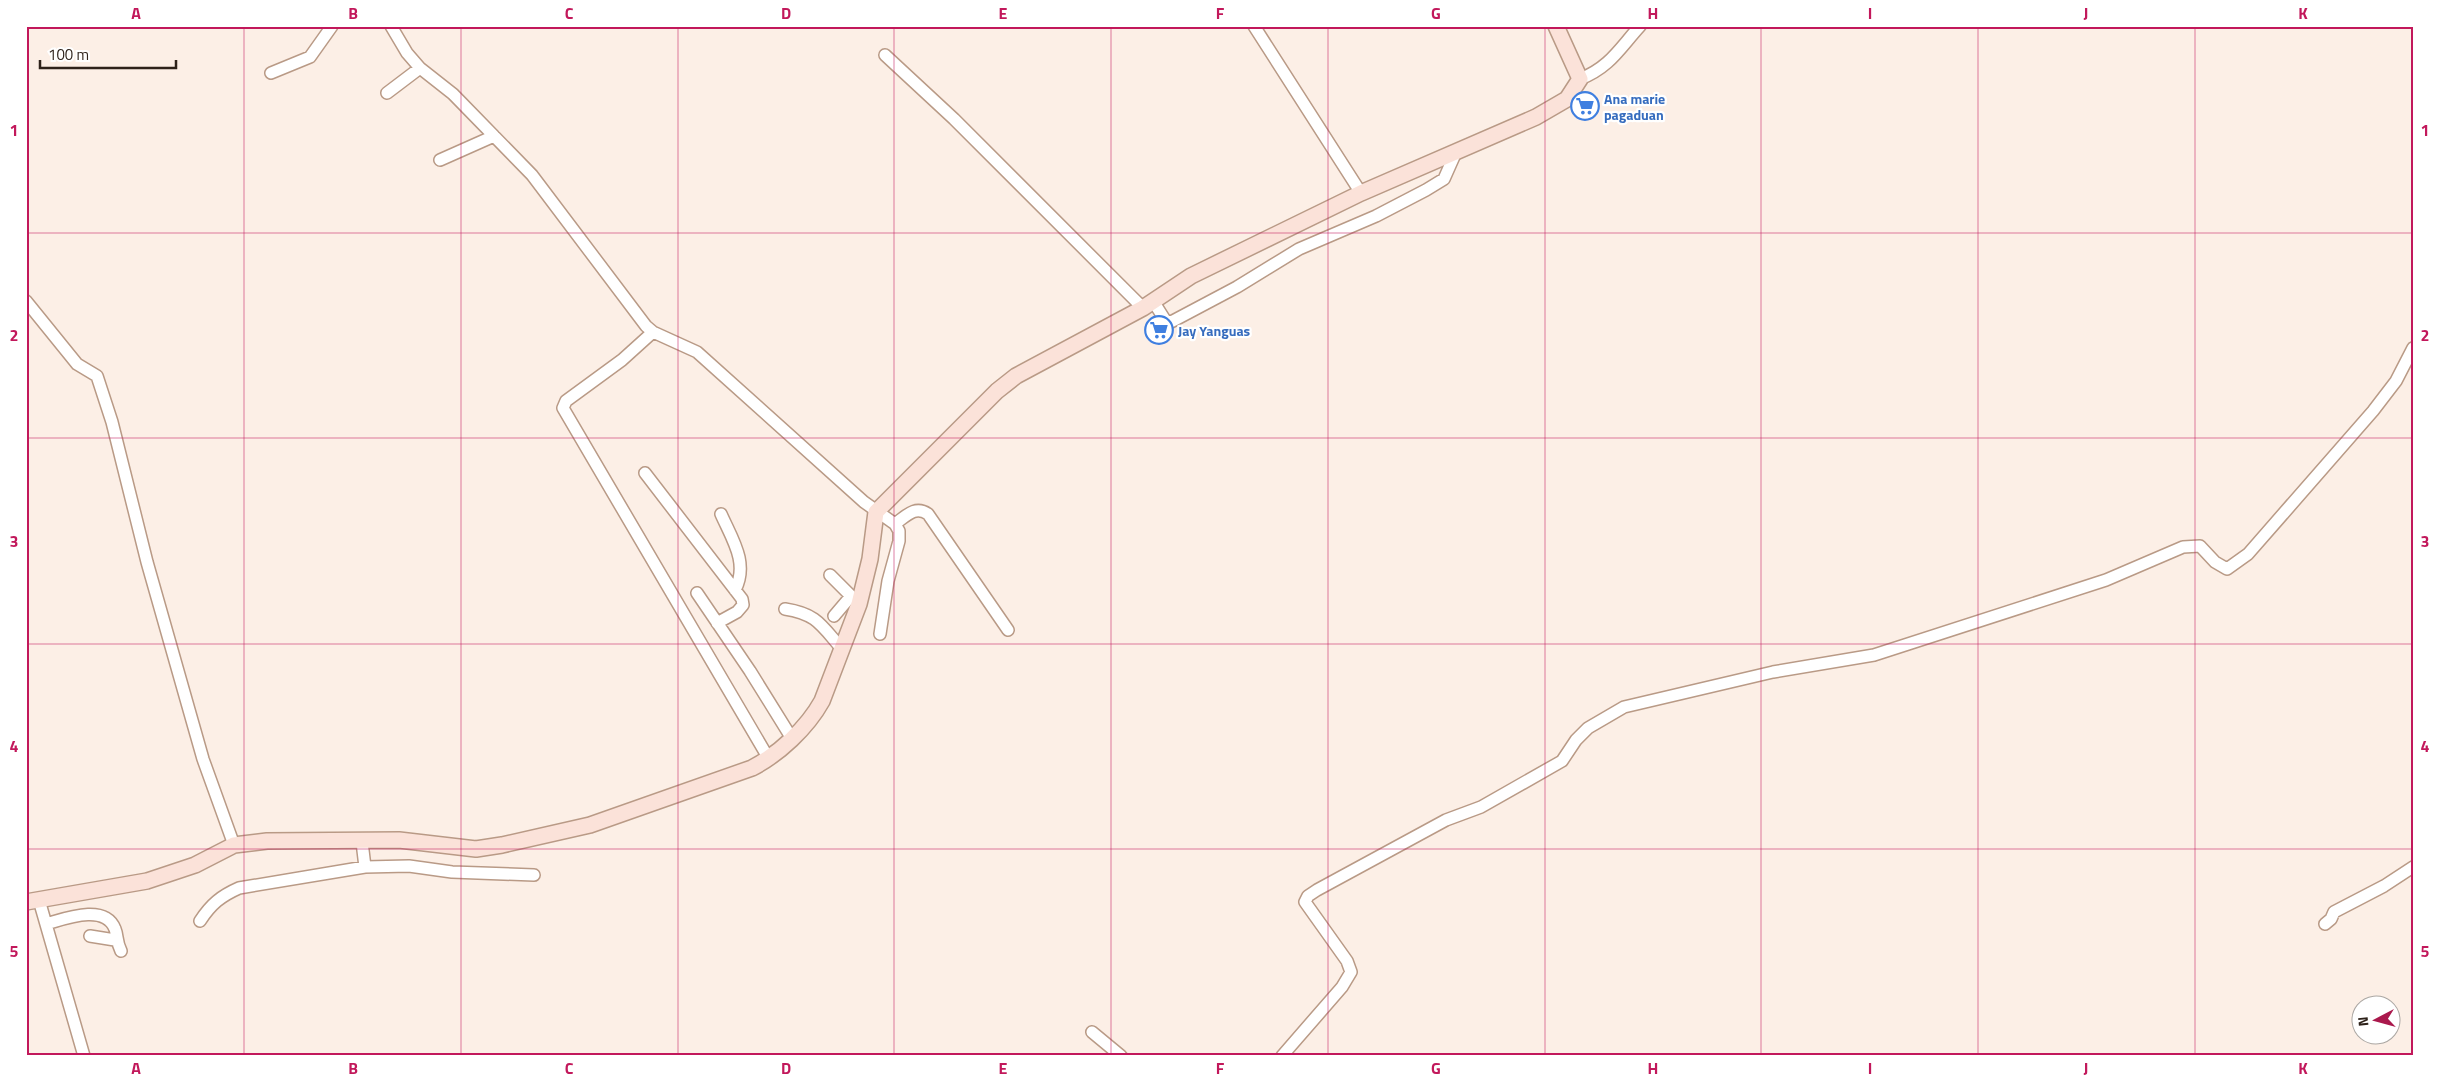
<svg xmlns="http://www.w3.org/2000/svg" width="2439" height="1082" viewBox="0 0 2439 1082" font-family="'Titillium Web',sans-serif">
	<rect width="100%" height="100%" fill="#fcefe6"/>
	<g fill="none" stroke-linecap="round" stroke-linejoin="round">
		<defs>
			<path id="street" d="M391,26l16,27 13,15 33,26 79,81 114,151 7,6 44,20 167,150 31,22 4,7v10l-11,40 -8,53
				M1254,26l107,167
				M885,55l69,64 189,189
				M271,73l39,-16 22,-31
				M1580,79c30,-12 39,-30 60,-53
				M387,93l33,-25
				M440,160l54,-24
				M26,301l51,63 20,12 15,46 35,140 56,197 31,86
				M1153,301l12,19 6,2 66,-35 62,-38 77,-33 50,-26 18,-11 12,-27
				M653,332l-31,28 -56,41 -3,7 206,351
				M645,473l97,126 1,6 -6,7 -20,11
				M721,514c11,25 28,49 14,76
				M895,524c11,-8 20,-19 33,-10l80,116
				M830,575l29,29
				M697,593l53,78 41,66
				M785,609c32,5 36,16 57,40
				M834,616l17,-20
				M362,842l3,25
				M39,900l45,156
				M200,921c11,-17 21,-25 39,-33l126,-21 44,-1 43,6 82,3
				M46,924c18,-5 59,-21 69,5 3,7 1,12 6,22
				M2325,924l6,-5 3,-7 50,-26 29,-19
				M90,936l25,4
				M1092,1032l29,24
				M1282,1056l60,-69 9,-15 -4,-11 -42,-59 3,-6 9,-6 129,-70 35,-13 81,-46 14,-21 12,-12 36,-21 149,-35 101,-17 232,-75 77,-33 17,-1 15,16 12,7 21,-15 125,-143 23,-30 17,-33"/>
			<path id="secondary" d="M26,902l121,-21 48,-16 39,-20 33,-4 132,-1 77,9 26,-4 88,-20 162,-57c27,-14 55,-40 70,-67l37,-97 11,-45 6,-47 121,-121 19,-15 127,-68 48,-32 170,-83 175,-76 31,-18 13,-20 -24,-53"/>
		</defs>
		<use href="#street" stroke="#b99a86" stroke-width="14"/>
		<use href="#secondary" stroke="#b99a86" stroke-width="18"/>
		<use href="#street" stroke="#fff" stroke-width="11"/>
		<use href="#secondary" stroke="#fbe2d9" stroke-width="15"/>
	</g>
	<path fill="none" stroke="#c2185b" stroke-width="1" stroke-opacity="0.55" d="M244,26v1030M461,26v1030M678,26v1030M894,26v1030M1111,26v1030M1328,26v1030M1545,26v1030M1761,26v1030M1978,26v1030M2195,26v1030M26,233h2387M26,438h2387M26,644h2387M26,849h2387"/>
	<defs>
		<symbol id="supermarket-ring" viewBox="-11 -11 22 22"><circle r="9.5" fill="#fff" stroke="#3f7fe0" stroke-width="1.5"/><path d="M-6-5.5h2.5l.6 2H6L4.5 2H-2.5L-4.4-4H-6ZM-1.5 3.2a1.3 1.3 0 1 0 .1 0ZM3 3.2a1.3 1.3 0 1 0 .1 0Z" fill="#3f7fe0"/></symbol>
	</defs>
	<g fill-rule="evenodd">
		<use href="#supermarket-ring" x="1569" y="90" width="32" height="32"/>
		<use href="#supermarket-ring" x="1143" y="314" width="32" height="32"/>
	</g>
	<g text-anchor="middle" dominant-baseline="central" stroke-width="4.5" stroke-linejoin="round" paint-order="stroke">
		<g font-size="14" font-weight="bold" fill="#366cbe" stroke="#fff" text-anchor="start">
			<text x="1604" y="98">Ana marie<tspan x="1604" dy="16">pagaduan</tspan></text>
			<text x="1178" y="330">Jay Yanguas</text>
		</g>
	</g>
	<rect width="2439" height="1082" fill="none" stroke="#ffffff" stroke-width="55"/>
	<g transform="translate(2376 1020) rotate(264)"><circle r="24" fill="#ffffff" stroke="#aba7a3"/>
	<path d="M0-4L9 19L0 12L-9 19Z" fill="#aa184c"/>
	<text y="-8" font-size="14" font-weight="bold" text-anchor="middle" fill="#2e221a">N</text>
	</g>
	<path d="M40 60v8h136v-8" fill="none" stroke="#2e221a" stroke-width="2.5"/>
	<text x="48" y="60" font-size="15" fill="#2e221a" stroke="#ffffff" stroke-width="4" paint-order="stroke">100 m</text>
	<rect x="28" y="28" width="2384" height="1026" fill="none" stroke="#c2185b" stroke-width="2"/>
	<g font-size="16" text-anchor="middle" font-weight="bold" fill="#c2185b">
		<text x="136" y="19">A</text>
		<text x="353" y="19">B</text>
		<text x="569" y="19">C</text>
		<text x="786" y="19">D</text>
		<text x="1003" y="19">E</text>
		<text x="1220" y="19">F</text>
		<text x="1436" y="19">G</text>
		<text x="1653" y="19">H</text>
		<text x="1870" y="19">I</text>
		<text x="2086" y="19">J</text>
		<text x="2303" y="19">K</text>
		<text x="14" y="136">1</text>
		<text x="2425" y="136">1</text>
		<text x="14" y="341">2</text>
		<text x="2425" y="341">2</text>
		<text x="14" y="547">3</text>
		<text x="2425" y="547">3</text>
		<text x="14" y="752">4</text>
		<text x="2425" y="752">4</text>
		<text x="14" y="957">5</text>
		<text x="2425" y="957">5</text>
		<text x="136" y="1074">A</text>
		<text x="353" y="1074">B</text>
		<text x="569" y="1074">C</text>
		<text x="786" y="1074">D</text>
		<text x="1003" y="1074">E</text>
		<text x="1220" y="1074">F</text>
		<text x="1436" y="1074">G</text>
		<text x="1653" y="1074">H</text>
		<text x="1870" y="1074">I</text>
		<text x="2086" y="1074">J</text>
		<text x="2303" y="1074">K</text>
	</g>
</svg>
